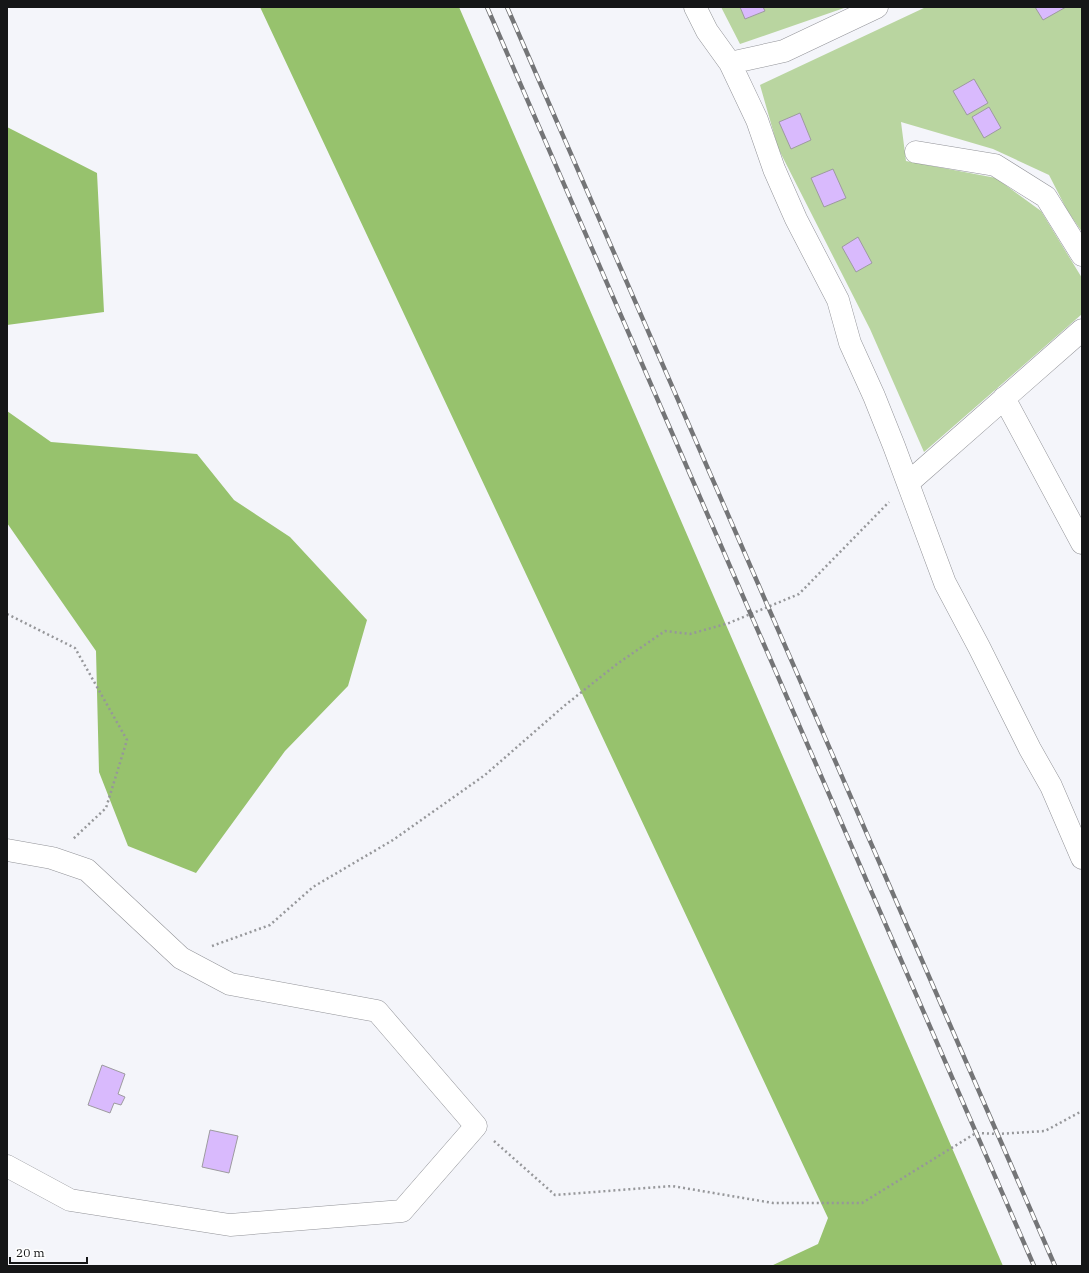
<svg xmlns="http://www.w3.org/2000/svg" width="1089" height="1273" viewBox="0 0 1089 1273" font-family="'IBM Plex Serif',serif">
	<rect width="100%" height="100%" fill="#f4f5fa"/>
	<path fill="#b9d5a0" d="M721,7h126l-107,37z
		M926,7h156v225l-15,-22 -18,-35 -56,-26 -92,-27 5,39 90,17 45,33 41,67v36l-158,138 -54,-123 -92,-181 -18,-63z"/>
	<path fill="#97c26d" d="M260,7h199l544,1259h-232l47,-22 10,-26z
		M7,127l90,46 7,139 -97,13z
		M7,411l44,31 146,12 37,46 56,37 77,83 -19,66 -63,65 -89,122 -68,-27 -29,-74 -3,-121 -89,-128z"/>
	<path fill="#d9bafd" stroke="#9d9b9f" d="M740,7h23l2,4 -20,8z
		M1035,7h31l-23,13z
		M974,79l14,24 -21,12 -14,-24z
		M989,107l12,21 -17,10 -12,-21z
		M800,113l11,27 -20,9 -12,-27z
		M833,169l13,29 -22,9 -13,-29z
		M858,237l14,26 -16,9 -14,-25z
		M102,1065l23,9 -7,20 7,3 -4,8 -7,-2 -4,10 -22,-8z
		M210,1130l28,6 -9,37 -27,-6z"/>
	<g fill="none" stroke-linecap="round" stroke-linejoin="round">
		<defs>
			<path id="minor" d="M695,7l12,24 23,32 27,57 17,49 22,50 42,81 12,43 24,53 20,50 51,137 34,64 51,102 21,37 31,72
				M730,63l54,-12 93,-44
				M916,152l79,13 51,32 36,58
				M1004,398l78,145
				M908,483l174,-153
				M7,850l45,8 35,12 94,88 49,26 147,27 99,115 -74,85 -172,14 -160,-25 -63,-34"/>
		</defs>
		<use href="#minor" stroke="#929398" stroke-width="23"/>
		<path stroke="#96979a" stroke-width="2.5" stroke-dasharray="2 3" stroke-linecap="butt" d="M7,614l68,34 52,92 -21,68 -34,32
			M212,946l58,-21 43,-38 80,-47 92,-65 79,-69 53,-42 48,-33 25,3 39,-11 70,-29 90,-92
			M494,1141l61,54 117,-9 101,17h89l114,-70 22,1 47,-3 37,-20"/>
		<use href="#minor" stroke="#fff" stroke-width="22"/>
		<defs>
			<path id="rail" d="M487,7l547,1259
				M507,7l548,1259"/>
		</defs>
		<use href="#rail" stroke="#747577" stroke-width="4.5"/>
		<use href="#rail" stroke="#fff" stroke-width="3" stroke-dasharray="9" stroke-linecap="butt"/>
	</g>
	<rect width="1089" height="1273" fill="none" stroke="#151617" stroke-width="16"/>
	<path d="M10 1257v6h77v-6" fill="none" stroke="#151617" stroke-width="2"/>
	<text x="16" y="1257" font-size="12" fill="#151617" stroke="#ffffff" stroke-width="3" paint-order="stroke">20 m</text>
</svg>
